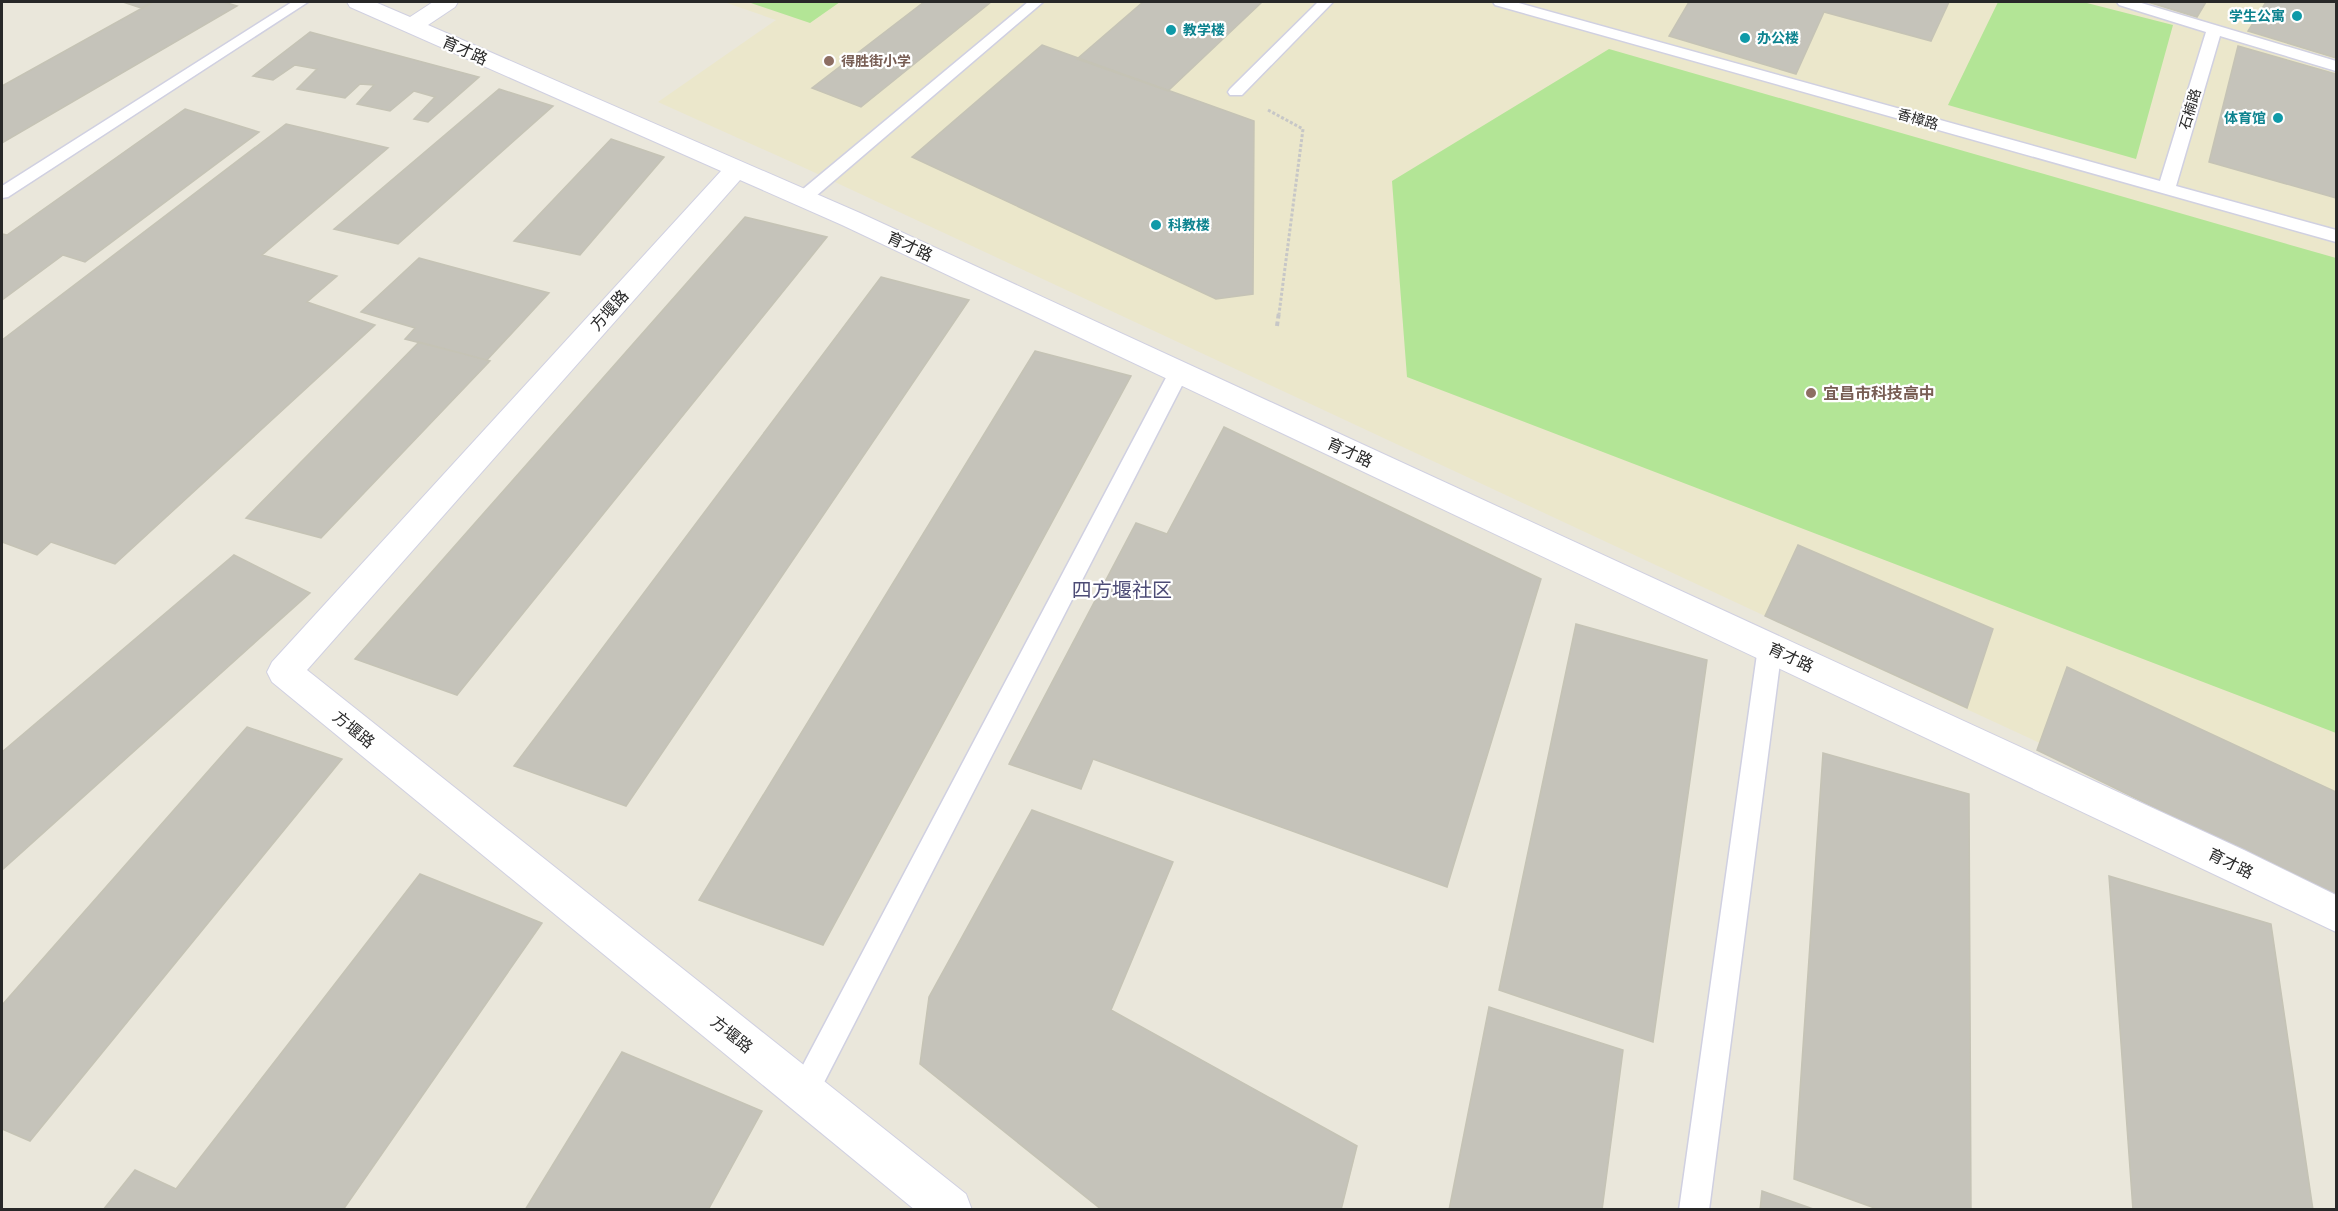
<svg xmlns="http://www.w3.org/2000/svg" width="2338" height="1211" viewBox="0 0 2338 1211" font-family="'PT Sans','Noto Sans SC',sans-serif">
	<rect width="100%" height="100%" fill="#eae7db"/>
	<path fill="#ebe7cb" d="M724,2h1612v878l-571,-264 -958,-447 -149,-67 118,-82z"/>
	<path fill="#b3e596" d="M748,2h92l-30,21z
		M1998,2h85l90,23 -37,134 -188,-54z
		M1609,49l727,209v475l-929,-356 -15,-196z"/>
	<path fill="#c5c3ba" stroke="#c5c3b5" stroke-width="1.5" d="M123,2h30l-12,6z
		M153,2h71l13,4 -235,137v-57z
		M924,2h67l-130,105 -49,-19z
		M1143,2h119l-94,89 -91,-32z
		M1689,2h260l-18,39 -107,-29 -28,62 -127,-38z
		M2148,2h58l-9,15z
		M2266,2h70v56l-88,-27z
		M310,32l169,45 -51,45 -14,-3 21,-22 -21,-6 -24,20 -33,-7 17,-19 -14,-1 -15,14 -48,-9 20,-20 -22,-4 -22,15 -20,-4z
		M1042,45l212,76 -1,173 -37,5 -304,-142z
		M2238,46l98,28v124l-127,-36z
		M499,89l54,17 -155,138 -64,-15z
		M185,109l74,23 -174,130 -22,-7 -61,45v-66l5,1z
		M286,124l102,24 -126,107 75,21 -30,26 68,23 -260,239 -64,-22 -14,13 -35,-13v-202z
		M611,139l53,18 -84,98 -66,-14z
		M745,217l82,20 -370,458 -102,-36z
		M419,258l130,35 -62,67 -82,-21 10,-11 -54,-16z
		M881,277l88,23 -343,506 -112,-40z
		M419,342l71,19 -169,177 -75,-20z
		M1035,351l96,25 -308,569 -124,-45z
		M1224,427l317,152 -94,308 -354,-128 -12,30 -72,-25 127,-241 31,11z
		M1798,545l195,84 -26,79 -202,-92z
		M234,555l76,38 -308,277v-118z
		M1576,624l131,36 -54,382 -154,-52z
		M2067,667l269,125v104l-299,-146z
		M247,727l95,32 -312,382 -28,-12v-124z
		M1823,753l146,41 2,416h-91l-86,-31z
		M1032,810l141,52 -62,148 246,136 -16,64h-239l-182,-146 9,-67z
		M420,874l122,49 -199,287h-240l32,-40 41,19z
		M2109,876l162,48 42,286h-180z
		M1489,1007l134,43 -21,160h-153z
		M622,1052l140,59 -54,99h-183z
		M1762,1191l54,19h-56z"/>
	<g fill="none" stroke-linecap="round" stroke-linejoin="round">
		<defs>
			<path id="lane" d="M292,2h16l-300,195 -6,1v-12z
				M1028,2h15l-234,200h-12l-3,-4 3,-4z
				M1318,2h15l-91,93h-12l-2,-3 2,-3z
				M1493,2h22l645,179 46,-149 -87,-27 -2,-3h21l198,59v10l-116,-35 -44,150 160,44v12l-841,-237z
				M1179,365l7,2 3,5 -375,730 -10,4 -10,-4 -4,-10 4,-10 375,-710 3,-5z
				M1770,637l8,3 4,7 -73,563h-30l79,-563 4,-7z"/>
			<path id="street" d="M347,2h28l35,15 23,-15h25l-3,5 -27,18 432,188 1384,637 92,45v37l-1494,-707 -102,-45 -433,490 659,524 6,16h-57l-643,-528 -5,-10 5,-10 449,-491 -371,-164z"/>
		</defs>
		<use href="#lane" stroke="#d0d0e1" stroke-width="3"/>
		<use href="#street" stroke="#d0d0e1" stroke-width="2"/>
		<path stroke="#c7c7c7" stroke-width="3" stroke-dasharray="3 2" stroke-linecap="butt" d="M1268,110l35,19 -24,185"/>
		<path stroke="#c7c7c7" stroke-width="4" stroke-dasharray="4.5 3" stroke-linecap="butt" d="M1277,326l2,-14"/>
		<use href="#lane" fill="#fff" fill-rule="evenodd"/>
		<use href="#street" fill="#fff" fill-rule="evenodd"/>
	</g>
	<g fill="#0f9aa8" stroke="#fff" stroke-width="2">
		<circle cx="2297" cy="16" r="6"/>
		<circle cx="1171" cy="30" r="6"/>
		<circle cx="1745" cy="38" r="6"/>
		<circle cx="2278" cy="118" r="6"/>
		<circle cx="1156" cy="225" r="6"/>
	</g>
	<g fill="#8d6e63" stroke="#fff" stroke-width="2">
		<circle cx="829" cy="61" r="6"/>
		<circle cx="1811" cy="393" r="6"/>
	</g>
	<g text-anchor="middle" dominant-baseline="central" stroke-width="4.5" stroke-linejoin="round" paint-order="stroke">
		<g font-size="14" font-weight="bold" fill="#0d838f" stroke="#fff" text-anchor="start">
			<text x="2285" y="16" text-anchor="end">学生公寓</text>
			<text x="1183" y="30">教学楼</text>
			<text x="1757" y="38">办公楼</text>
			<text x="2266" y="118" text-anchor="end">体育馆</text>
			<text x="1168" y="225">科教楼</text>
		</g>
		<g font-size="14" font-weight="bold" fill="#785e54" stroke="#fff" text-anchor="start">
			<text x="841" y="61">得胜街小学</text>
		</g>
		<g font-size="14" fill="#282828" stroke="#fff">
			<text transform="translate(2190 109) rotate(-73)">石楠路</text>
			<text transform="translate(1918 119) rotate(16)">香樟路</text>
		</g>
		<g font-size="16" fill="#282828" stroke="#fff">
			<text transform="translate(465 50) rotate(24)">育才路</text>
			<text transform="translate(910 246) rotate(25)">育才路</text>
			<text transform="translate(609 310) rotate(-48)">方堰路</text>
			<text transform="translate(1350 452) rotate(25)">育才路</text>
			<text transform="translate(1791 657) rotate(25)">育才路</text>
			<text transform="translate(354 729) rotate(39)">方堰路</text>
			<text transform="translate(2231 863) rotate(26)">育才路</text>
			<text transform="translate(732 1034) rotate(39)">方堰路</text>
		</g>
		<g font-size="16" font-weight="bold" fill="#785e54" stroke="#fff" text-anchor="start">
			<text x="1823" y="393">宜昌市科技高中</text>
		</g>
		<g font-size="20" fill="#4d4c76" stroke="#fff">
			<text x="1122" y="590">四方堰社区</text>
		</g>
	</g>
	<rect width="2338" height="1211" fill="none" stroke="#282828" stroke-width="6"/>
</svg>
